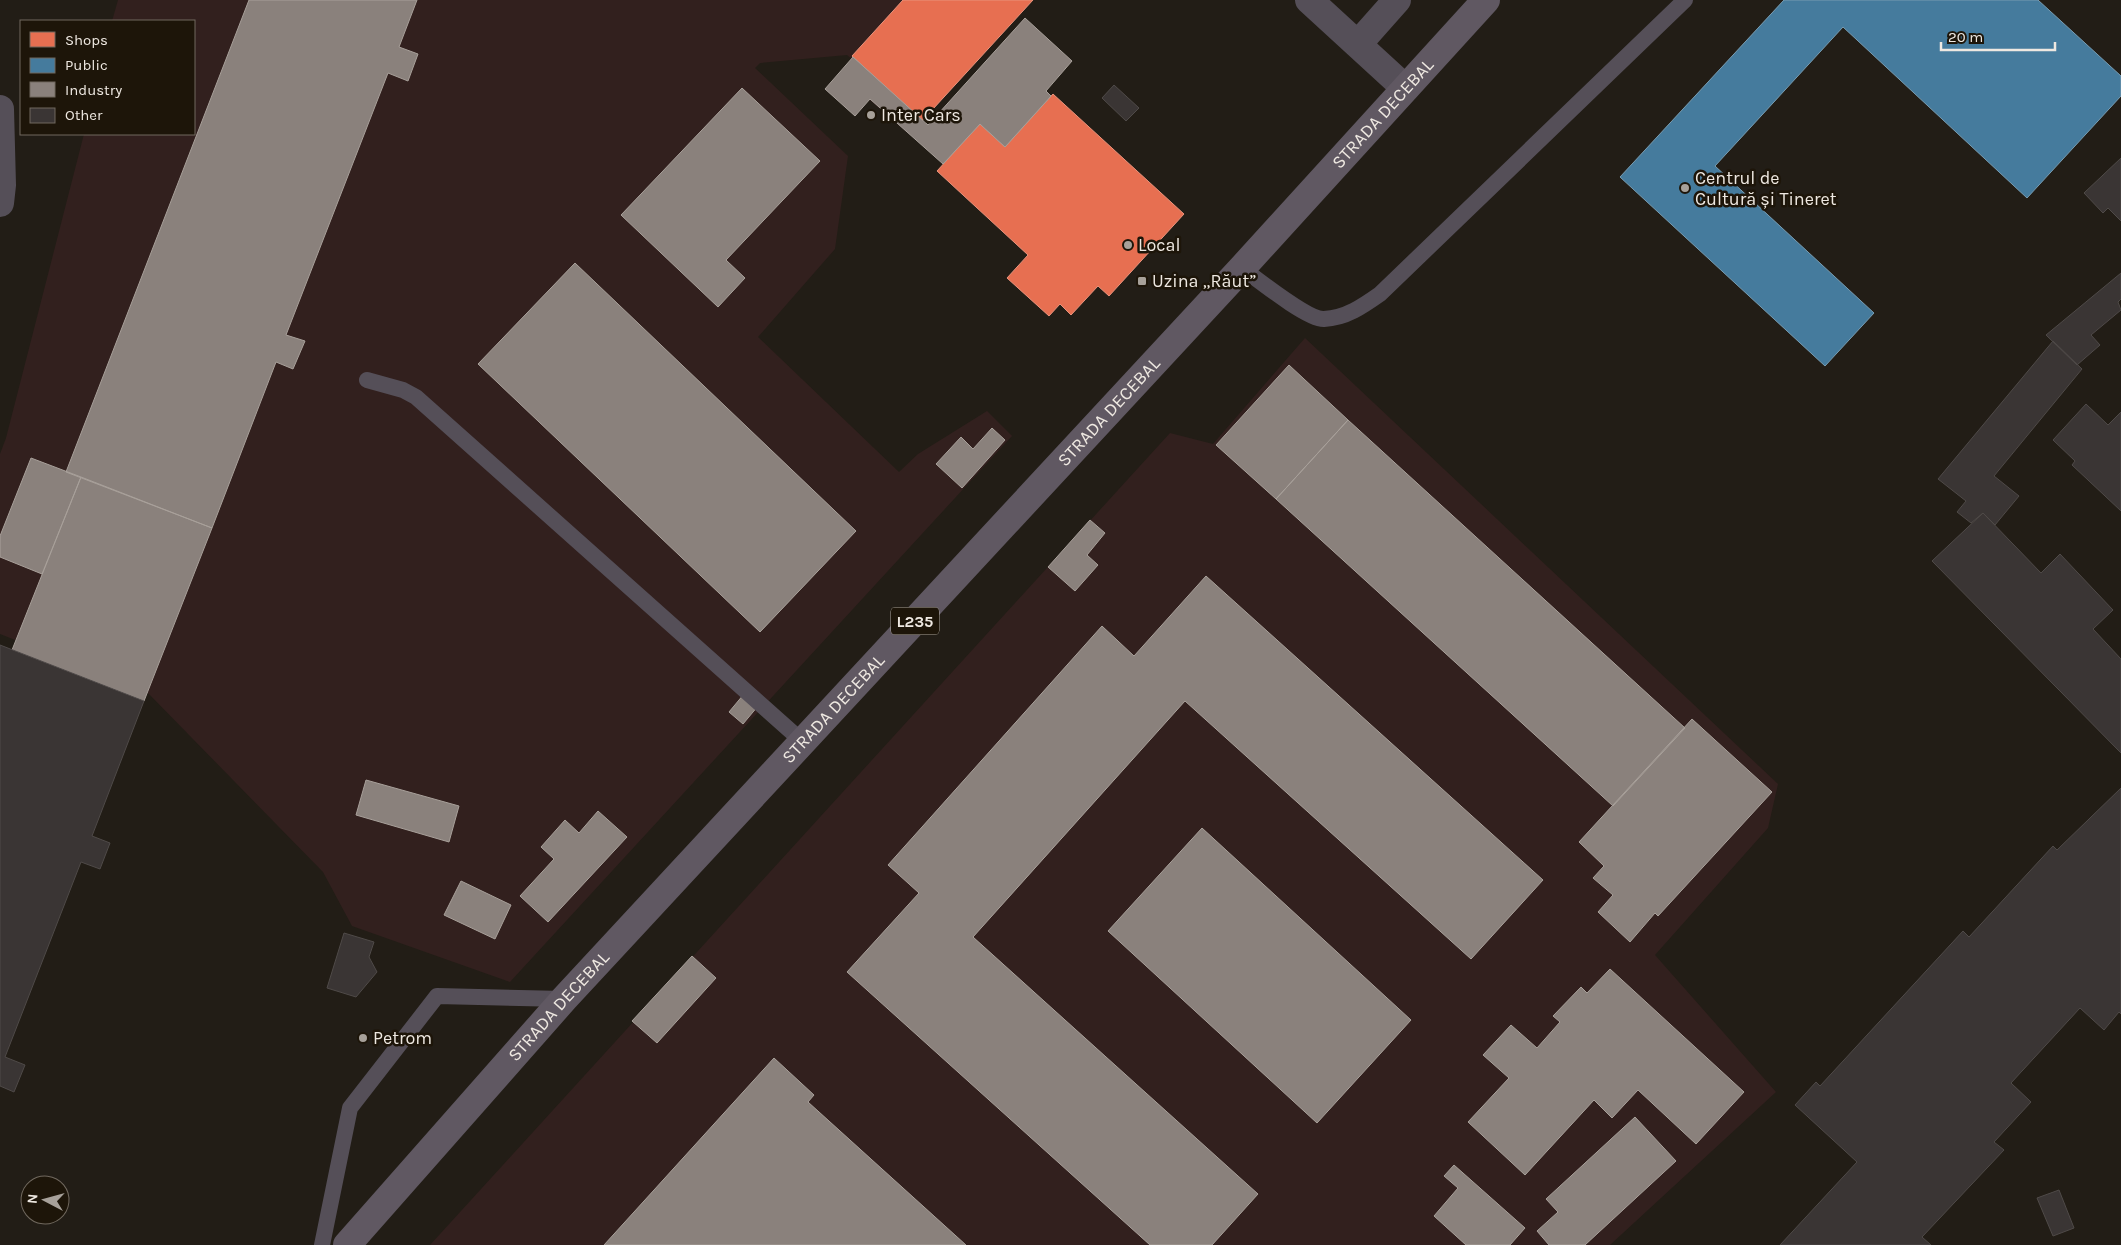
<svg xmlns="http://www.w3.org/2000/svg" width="2121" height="1245" viewBox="0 0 2121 1245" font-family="Karla,sans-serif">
	<rect width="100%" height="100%" fill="#221d16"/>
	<path fill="#32201e" d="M118,0h912l-120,135 -69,-60 13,-14 -7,-6 -87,8 -5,5 93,88 -13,93 -77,88 141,135 19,-18 69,-43 25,25 -502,546 -158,-56 -29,-54 -176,-180 -147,-58v-180l6,-16 78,-304h110v-113h-82z
		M1305,338l473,446 -10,44 -113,127 121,137 -166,153h-1180l740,-812 43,11z"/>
	<path fill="#e76f51" stroke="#e9937c" d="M903,0h130l-111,121 -70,-65z
		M1053,94l131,120 -75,82 -11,-10 -27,29 -11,-11 -11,12 -42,-38 21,-23 -91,-84 43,-47 25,23z"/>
	<path fill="#457b9d" stroke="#789cb1" d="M1784,0h254l83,76v20l-94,102 -184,-171 -128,139 159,147 -49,53 -205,-189z"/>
	<path fill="#8a817c" stroke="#a8a09a" d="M249,0h168l-18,47 19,7 -10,27 -20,-8 -102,262 19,6 -12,28 -17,-7 -64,166 -146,-56z
		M1025,18l47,43 -26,30 5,5 -46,51 -25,-23 -37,40 -73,-65 -15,17 -30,-27 28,-32 75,68z
		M742,88l78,73 -94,99 19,18 -27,29 -97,-92z
		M575,263l281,268 -96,101 -282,-268z
		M1289,365l59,55 -72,79 -60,-54z
		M1348,420l337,308 -72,78 -337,-307z
		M992,428l13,12 -43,48 -26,-24 25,-27 12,12z
		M31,458l50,19 -39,97 -42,-17v-21z
		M81,477l131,51 -68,173 -132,-51z
		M1090,520l15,13 -18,22 11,10 -23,26 -27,-24z
		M1206,576l337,304 -72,79 -286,-258 -212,236 285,257 -46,51h-62l-303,-273 72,-79 -31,-28 214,-239 32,30z
		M744,694l14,12 -15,18 -14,-12z
		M1692,719l80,73 -114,124 -3,-3 -25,29 -32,-30 15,-17 -20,-17 11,-12 -25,-24z
		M366,780l93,26 -10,36 -93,-27z
		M598,811l29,26 -79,85 -28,-26 34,-37 -13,-12 24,-27 14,13z
		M1202,828l209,192 -94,103 -209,-192z
		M461,881l50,24 -16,34 -51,-24z
		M692,956l24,22 -59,65 -25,-22z
		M1610,969l134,123 -48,52 -58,-54 -26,28 -18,-18 -69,75 -57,-53 41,-44 -26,-23 28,-30 26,23 23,-26 -7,-6 28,-29 6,6z
		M774,1058l40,37 -6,7 158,143h-362z
		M1635,1117l41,44 -91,84h-36l-12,-14 21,-19 -12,-13z
		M1454,1165l71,63 -15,17h-44l-32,-29 24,-28 -14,-12z"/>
	<path fill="#3a3534" stroke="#4f4a48" d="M1114,85l25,23 -13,13 -24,-23z
		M2121,158v63l-13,-13 -5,5 -19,-20z
		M2121,273v26l-3,3 3,8 -30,25 9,10 -23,20 -31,-30z
		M2053,341l29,28 -88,107 25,20 -24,29 -12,-12 -12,10 -14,-11 9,-11 -28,-22z
		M2086,404l22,21 13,-13v99l-49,-46 3,-4 -22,-21z
		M1983,513l58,60 19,-19 53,56 -20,19 28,30v94l-189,-192z
		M0,645l144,56 -52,135 18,7 -10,26 -19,-7 -76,195 20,8 -11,27 -14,-6z
		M2121,788v226l-2,-2 -15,18 -24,-22 -69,75 20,19 -37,40 10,8 -82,87 9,8h-151l77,-83 -62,-57 21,-23 4,4 143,-155 6,6 84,-91 4,4z
		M344,933l30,9 -5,15 8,15 -21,25 -29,-9z
		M2059,1190l15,38 -21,8 -16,-38z"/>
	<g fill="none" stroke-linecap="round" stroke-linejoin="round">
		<path stroke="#554f58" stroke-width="16" d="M1242,268c15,11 66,52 82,51 22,-1 39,-13 56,-25l305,-294
			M367,380l36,10 13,7 387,345
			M322,1245l28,-137 87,-112 127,3"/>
		<path stroke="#554f58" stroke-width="28" d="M1309,0l96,88
			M1358,44l39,-44
			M0,109l2,76 -2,18"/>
		<path stroke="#605862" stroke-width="28" id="s1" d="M347,1245l217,-246 678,-731 244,-268"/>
	</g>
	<g fill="#a7a19a" stroke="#1d1509" stroke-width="2">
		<circle cx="871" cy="115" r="5"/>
		<circle cx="1685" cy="188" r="5"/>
		<circle cx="1128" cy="245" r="5"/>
		<rect x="1137" y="276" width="10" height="10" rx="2.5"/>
		<circle cx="363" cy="1038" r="5"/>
	</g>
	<g text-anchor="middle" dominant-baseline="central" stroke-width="5" stroke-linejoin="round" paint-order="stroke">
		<rect fill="#1d1509" stroke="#afa9a0" stroke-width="1" x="891" y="607.5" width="48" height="27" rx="4"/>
		<g font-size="16" font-weight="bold" fill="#eee8e1">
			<text x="915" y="621">L235</text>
		</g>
		<g font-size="18" fill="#eee8e1" stroke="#1d1509">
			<text stroke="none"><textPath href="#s1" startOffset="1534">STRADA DECEBAL</textPath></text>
			<text stroke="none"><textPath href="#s1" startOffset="1129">STRADA DECEBAL</textPath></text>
			<text stroke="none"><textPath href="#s1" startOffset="724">STRADA DECEBAL</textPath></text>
			<text stroke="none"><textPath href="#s1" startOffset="319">STRADA DECEBAL</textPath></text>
		</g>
		<g font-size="18" fill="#eee8e1" stroke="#1d1509" text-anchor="start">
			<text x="881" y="115">Inter Cars</text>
			<text x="1695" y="178">Centrul de<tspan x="1695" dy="21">Cultură și Tineret</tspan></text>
			<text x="1138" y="245">Local</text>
			<text x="1152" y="281">Uzina „Răut”</text>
			<text x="373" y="1038">Petrom</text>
		</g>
	</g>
	<rect x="20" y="20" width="175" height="115" fill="#1d1509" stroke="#71695f"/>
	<rect x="30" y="32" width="25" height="15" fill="#e76f51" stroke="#71695f"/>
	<text x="65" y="45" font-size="15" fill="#eee8e1">Shops</text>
	<rect x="30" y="58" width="25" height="15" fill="#457b9d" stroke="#71695f"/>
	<text x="65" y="70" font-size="15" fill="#eee8e1">Public</text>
	<rect x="30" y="82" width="25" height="15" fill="#8a817c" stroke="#71695f"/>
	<text x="65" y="95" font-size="15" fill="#eee8e1">Industry</text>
	<rect x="30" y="108" width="25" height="15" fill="#3a3534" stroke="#71695f"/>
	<text x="65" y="120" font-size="15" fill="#eee8e1">Other</text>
	<g transform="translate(45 1200) rotate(276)"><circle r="24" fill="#1d1509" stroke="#71695f"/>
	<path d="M0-4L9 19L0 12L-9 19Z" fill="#a7a19a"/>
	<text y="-8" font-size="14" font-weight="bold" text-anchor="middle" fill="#eee8e1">N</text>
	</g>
	<path d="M1941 42v8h114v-8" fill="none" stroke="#eee8e1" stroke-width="2.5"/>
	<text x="1948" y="42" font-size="15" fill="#eee8e1" stroke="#1d1509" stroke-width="4" paint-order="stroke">20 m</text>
</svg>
